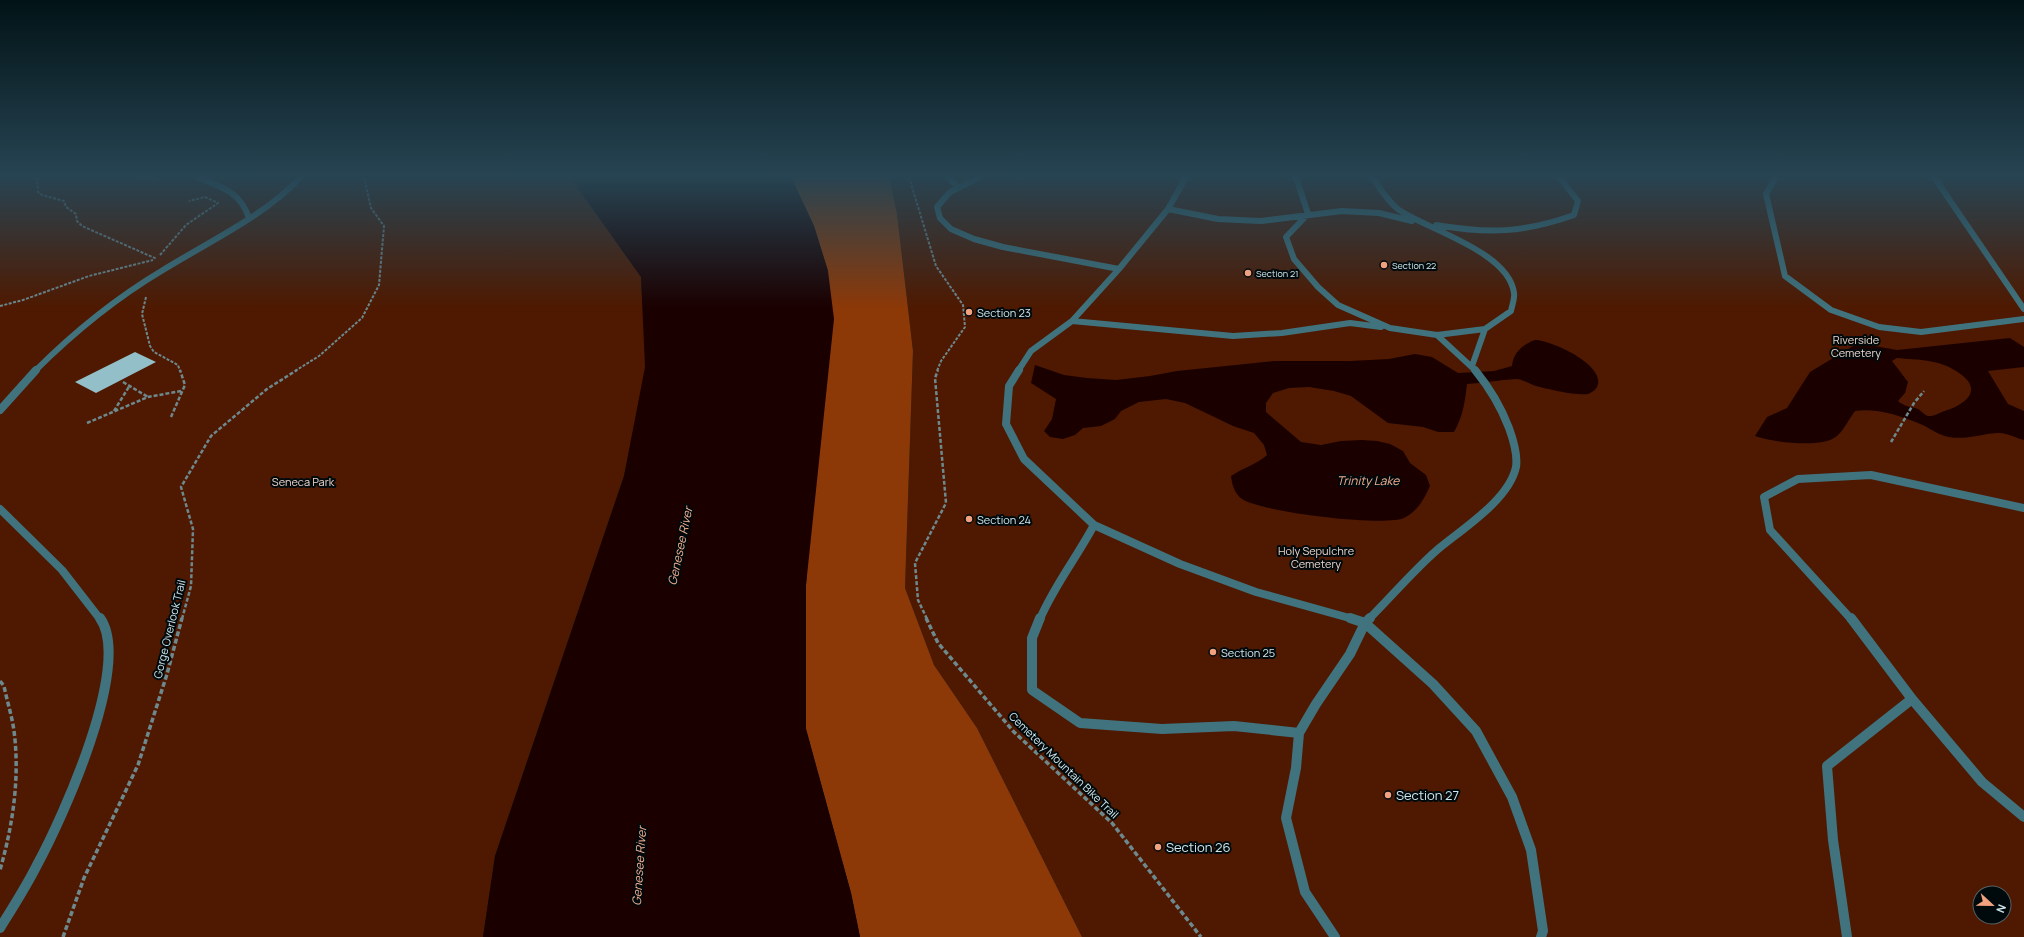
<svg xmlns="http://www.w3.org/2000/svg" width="2024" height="937" viewBox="0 0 2024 937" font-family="Manrope,sans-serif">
	<rect width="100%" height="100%" fill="#012228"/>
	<path fill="#4e1900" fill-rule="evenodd" d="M0,177h570l71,100 5,90 -22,109 -129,380 -12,81h-483z
		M889,177h1135v760h-942l-105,-209 -43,-63 -29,-77 8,-237 -16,-137zM1980,893h24v24h-24z"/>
	<path fill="#8c3807" d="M791,177h98l8,37 16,137 -8,237 29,77 43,63 105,209h-222l-9,-44 -45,-164v-144l22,-314 -14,-45z"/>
	<path fill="#1b0000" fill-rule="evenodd" d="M570,177h221l23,49 14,45 6,48 -28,266v144l45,164 9,44h-377l12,-81 129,-380 21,-109 -4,-90z
		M2010,338l14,9v20l-36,4 20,33 16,7v29c-8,-2 -19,-8 -27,-7 -16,1 -31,7 -48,4 -12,-2 -20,-10 -31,-14 -20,-8 -42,-15 -63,-12 -6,8 -11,19 -18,25 -15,13 -65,6 -82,0l12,-19 20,-9 23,-36 48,-29 39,7zM1897,358c20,2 41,1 59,13 30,18 10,34 -14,41 -3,1 -8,4 -11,4 -6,1 -9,-5 -13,-7 -8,-3 -13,-2 -20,-8l7,-8 3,-11 -16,-21z
		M1535,340c16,0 68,24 63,44 -1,5 -5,8 -10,10 -11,2 -41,-5 -52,-8 -6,-2 -14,-7 -20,-7 -16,1 -33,4 -49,5 -2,17 -4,33 -13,48h-16l-15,-5 -35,-4 -37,-27 -17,-5 -25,-4 -20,1 -16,5 -7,10v9l35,30 20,3 20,-4 21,-1 15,1 13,3 13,7 7,12 16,12 4,11c-6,13 -12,25 -26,32 -20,9 -143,-6 -162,-19 -7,-5 -10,-14 -11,-23 12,-8 26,-12 36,-21l-3,-10 -10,-12 -21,-7 -48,-23 -19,-4 -27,3 -18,9 -6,8 -14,7 -18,2 -8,7 -12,4 -13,-2 -6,-6 8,-12 4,-20 -25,-16 4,-18 29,10 23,3 29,2 34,-4 27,-5 97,-10h76l39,-2 26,-5 17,3 26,16 36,-2 18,-5c1,-13 11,-22 23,-26z"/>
	<path fill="#93bfc9" d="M135,352l21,10 -60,31 -21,-11z"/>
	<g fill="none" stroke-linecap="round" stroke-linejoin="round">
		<path stroke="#6e898e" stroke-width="2" stroke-dasharray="3 1.5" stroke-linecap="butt" d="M37,177l1,15 4,3 22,6 2,6 10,7 1,7 5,5 75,33
			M139,177l18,2
			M909,177l27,89 27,39 2,22 -24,34 -4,10
			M160,255l26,-30 32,-22 -13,-6 -16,4
			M146,297l-4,17 8,32 4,6 24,13 2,6
			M0,306l23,-6 66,-24 64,-16
			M295,371l24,-15 43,-38 17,-33 5,-59 -13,-18 -7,-31"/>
		<path stroke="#6e898e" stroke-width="2.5" stroke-dasharray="4 2" stroke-linecap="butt" d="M123,382l25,15
			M114,411l16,-26
			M171,417l14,-32 -5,-15
			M87,423l61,-26 33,-6
			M1891,442l23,-39 10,-12
			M182,619l9,-33 2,-57 -12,-42 30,-51 56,-47 30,-19
			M927,619l-9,-19 -3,-37 31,-60 -11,-125 3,-8"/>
		<path stroke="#6e898e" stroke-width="3.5" stroke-dasharray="5 2.5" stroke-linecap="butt" d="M926,618l12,25 76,89 98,91 89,114
			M0,681l4,5c3,15 8,30 10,45 6,46 -1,94 -14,139
			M63,937l21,-59 54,-113 29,-91 15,-56"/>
		<path stroke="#40737d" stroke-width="6" d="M197,177c24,10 43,14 52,41
			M947,177l11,10
			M980,177l-30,15 -13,15 3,11 11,11 23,10 29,8 116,22
			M1296,177l12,37 -22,23 8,22 24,28 20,18 52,23 47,7 48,-6 26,-18c1,-6 4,-12 3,-18 -5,-41 -85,-63 -115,-83 -11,-8 -19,-22 -27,-33
			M1776,177l-10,17 19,82 46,34 48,17 42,5 103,-13
			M1934,177l90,132
			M1168,209l50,10 43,2 81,-10 37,2 33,8
			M1436,225c53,9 87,8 138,-10l4,-14 -19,-24
			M1072,321l161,15 49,-3 68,-10 31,4
			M1437,335l39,36
			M1472,366l13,-37
			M35,371c39,-39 81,-73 128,-101 47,-29 100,-53 138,-93
			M1018,371l13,-20 41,-30 47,-52 49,-60 18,-32"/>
		<path stroke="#40737d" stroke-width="8" d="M1019,370l-10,16 -3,38 18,35 70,66 86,39 76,28 97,27
			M0,410l36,-40
			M0,509l62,61 38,49
			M1040,619c14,-33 37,-62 54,-94
			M1369,619c23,-23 44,-48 68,-69 25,-21 72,-50 79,-83 2,-13 -3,-28 -7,-39 -8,-21 -20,-41 -34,-58
			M1851,619l-81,-89 -6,-33 34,-18 73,-4 153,33"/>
		<path stroke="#40737d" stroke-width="10" d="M1040,618l-8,20v52l48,33 82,6 72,-3 65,7 -3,35 -10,50 19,74 30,45
			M1350,618l15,5 5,-5
			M1851,618l61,81 70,83 42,35
			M1299,733l17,-29 34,-50 15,-31 68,61 43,47 36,66 19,53 12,81 -2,6
			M0,928c13,-21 26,-41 37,-63 25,-46 96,-201 63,-247
			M1847,937l-14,-97 -6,-74 85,-67"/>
	</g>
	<linearGradient id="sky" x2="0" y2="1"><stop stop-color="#011316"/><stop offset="0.57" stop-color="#274453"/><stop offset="1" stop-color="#274453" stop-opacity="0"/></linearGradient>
	<rect width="2024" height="308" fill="url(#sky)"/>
	<g fill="#f2a17e" stroke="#000a0d" stroke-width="1.5">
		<circle cx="1384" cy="265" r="4"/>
		<circle cx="1248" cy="273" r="4"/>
		<circle cx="969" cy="312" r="4"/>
		<circle cx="969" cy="519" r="4"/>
		<circle cx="1213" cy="652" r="4"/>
		<circle cx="1388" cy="795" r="4"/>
		<circle cx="1158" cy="847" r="4"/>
	</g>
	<g text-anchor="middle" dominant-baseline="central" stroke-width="4" stroke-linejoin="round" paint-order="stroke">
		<g font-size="9" fill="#d1e7ec" stroke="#000a0d" text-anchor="start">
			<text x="1392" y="265">Section 22</text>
			<text x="1256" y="273">Section 21</text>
		</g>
		<g font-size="11" fill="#d1e7ec" stroke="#000a0d" text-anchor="start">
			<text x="977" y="312">Section 23</text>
			<text x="977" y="519">Section 24</text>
			<text x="1221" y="652">Section 25</text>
		</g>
		<g font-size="11" fill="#eed5ca" stroke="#000a0d">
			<text x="1856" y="339">Riverside<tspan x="1856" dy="13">Cemetery</tspan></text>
			<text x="303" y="481">Seneca Park</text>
			<text x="1316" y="550">Holy Sepulchre<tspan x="1316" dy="13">Cemetery</tspan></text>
		</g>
		<g font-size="11" fill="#d1e7ec" stroke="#000a0d">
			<text transform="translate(169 629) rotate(-76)">Gorge Overlook Trail</text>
			<text transform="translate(1064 765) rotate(44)">Cemetery Mountain Bike Trail</text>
		</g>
		<g font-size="12" font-style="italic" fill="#f5ae90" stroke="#000a0d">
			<text x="1368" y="480">Trinity Lake</text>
			<text transform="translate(680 546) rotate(-78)">Genesee River</text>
			<text transform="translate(639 866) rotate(-86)">Genesee River</text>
		</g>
		<g font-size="13" fill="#d1e7ec" stroke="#000a0d" text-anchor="start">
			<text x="1396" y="795">Section 27</text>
			<text x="1166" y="847">Section 26</text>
		</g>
	</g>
	<g transform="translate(1992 905) rotate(112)"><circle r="19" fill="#000a0d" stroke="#546266"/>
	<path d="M0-3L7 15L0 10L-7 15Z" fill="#f2a17e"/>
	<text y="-6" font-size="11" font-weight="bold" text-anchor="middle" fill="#d1e7ec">N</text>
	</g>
</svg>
